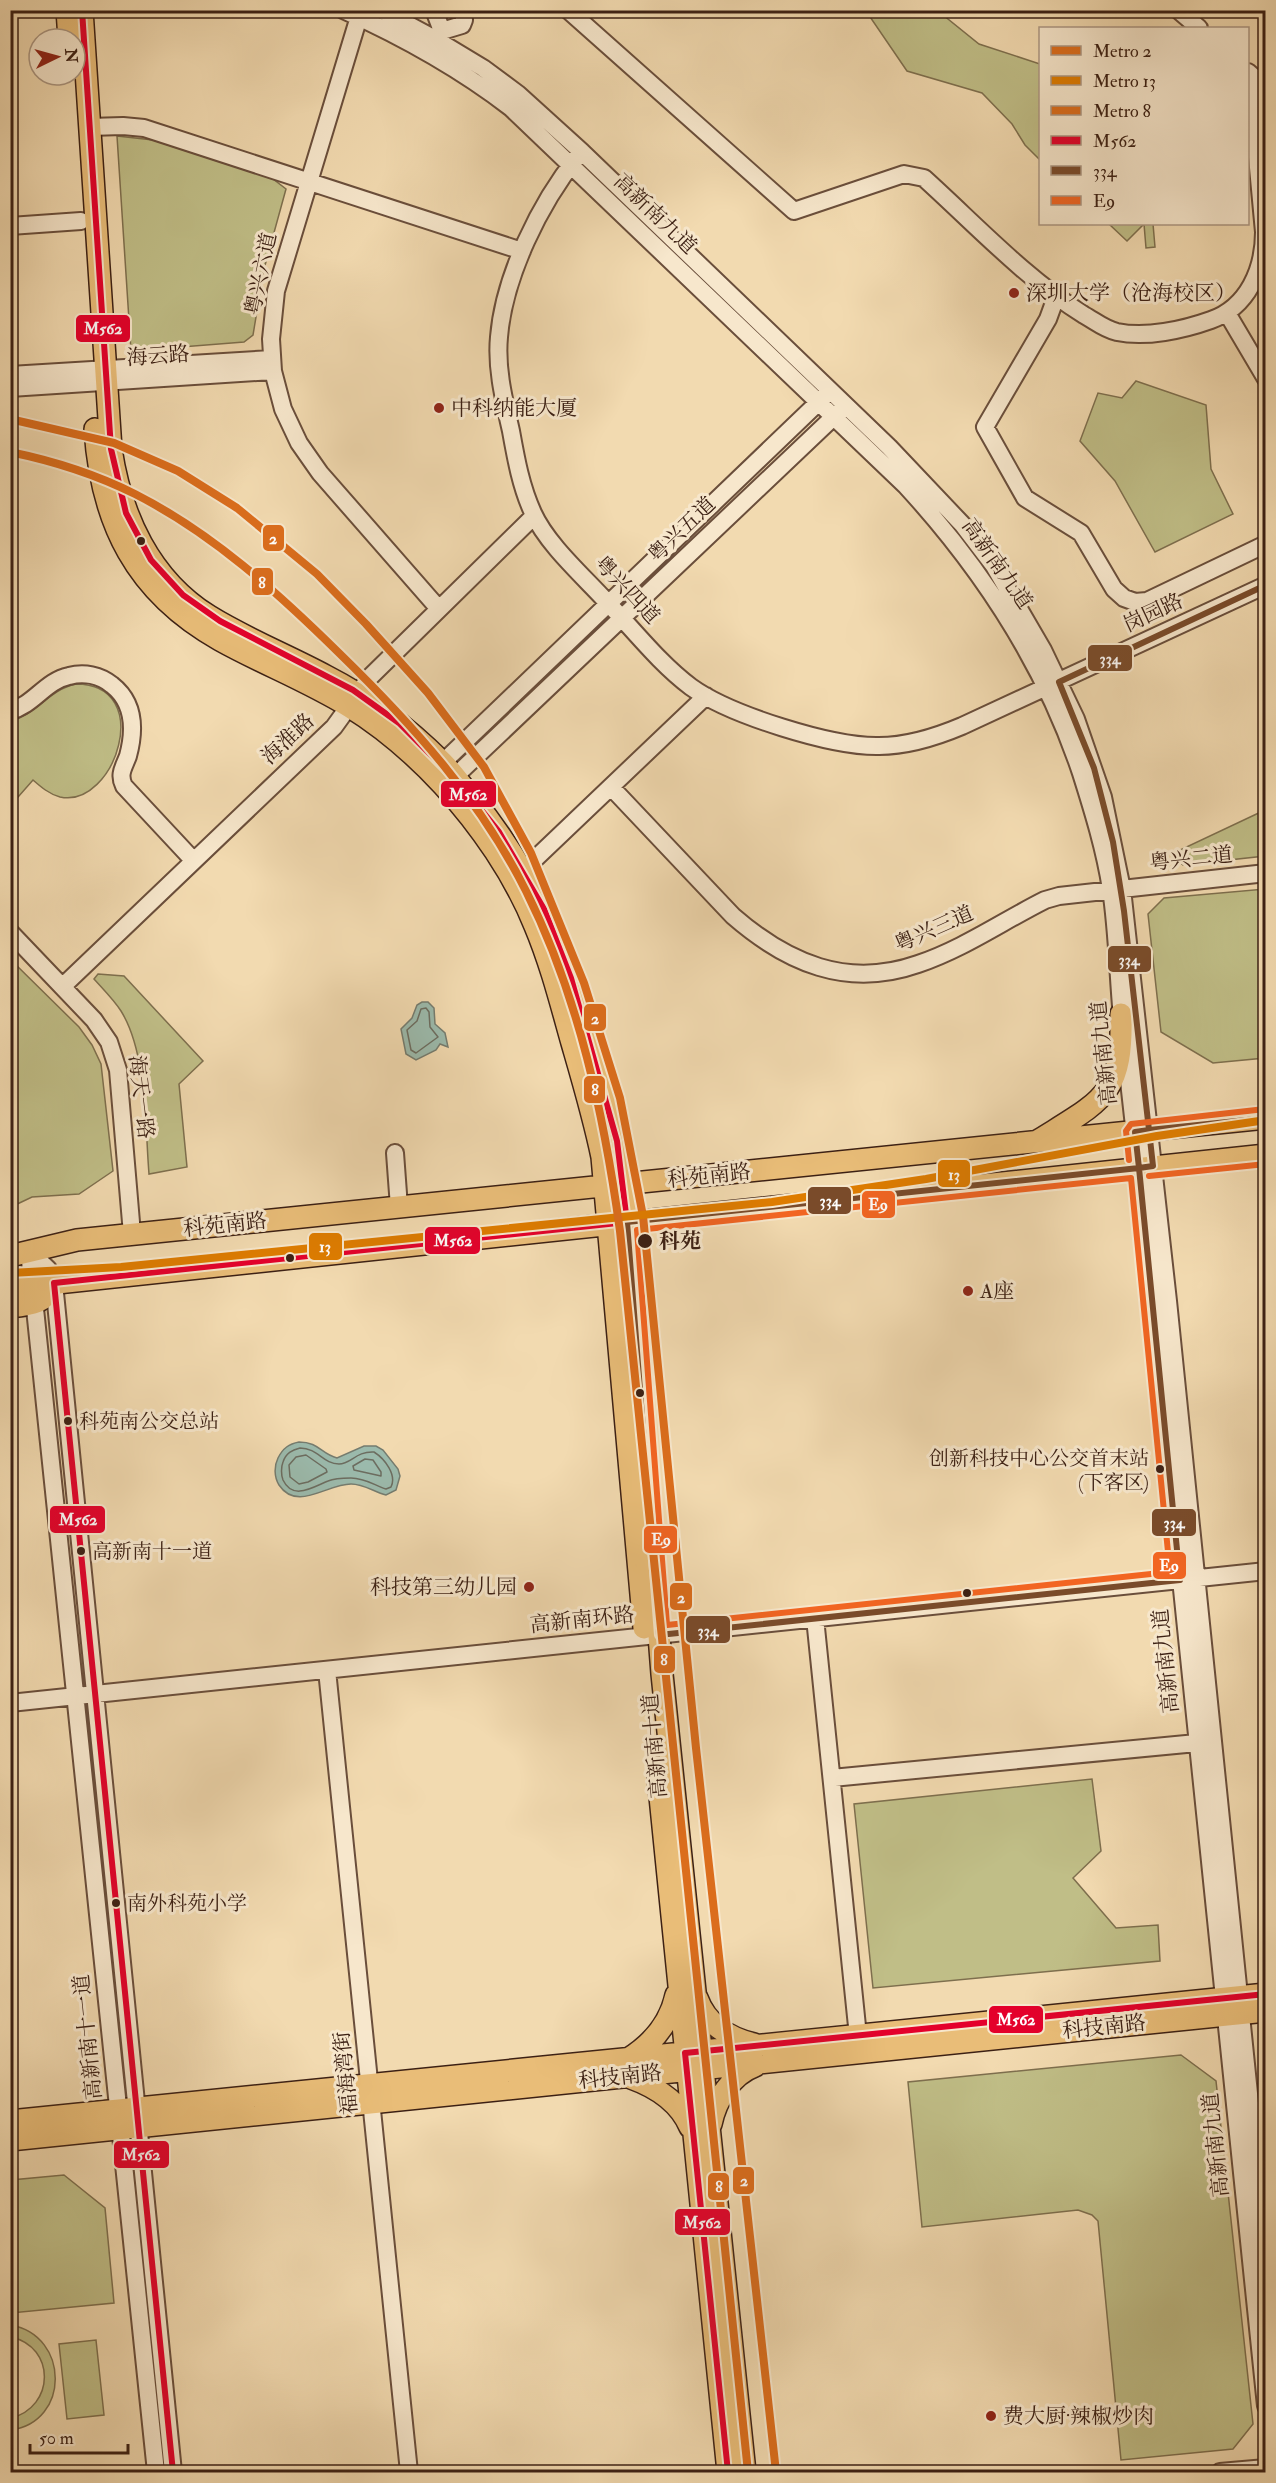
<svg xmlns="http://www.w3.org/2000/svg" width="1276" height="2483" viewBox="0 0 1276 2483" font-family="'IM FELL Double Pica','Noto Serif SC',serif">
	<rect width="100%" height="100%" fill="#f2dab0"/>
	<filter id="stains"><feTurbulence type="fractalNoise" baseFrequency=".00333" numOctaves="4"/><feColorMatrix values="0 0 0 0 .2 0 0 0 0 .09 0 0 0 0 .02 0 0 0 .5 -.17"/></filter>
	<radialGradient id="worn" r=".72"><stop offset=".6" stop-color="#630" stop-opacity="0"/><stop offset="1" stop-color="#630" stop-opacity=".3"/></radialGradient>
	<path fill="#c0be87" stroke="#7e6f4e" stroke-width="1.5" d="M866,11h72l41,33 61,20v96l-15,-15 -13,-21 -30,-31 -75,-22z
		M117,136l36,4 120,39 13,10 -22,80 -11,66 -9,7 -113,9z
		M1109,224h44l2,23 -9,1 -2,-24 -17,17z
		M1136,381l70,24 5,64 22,45 -78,38 -40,-71 -35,-40 18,-48 24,5z
		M76,684c80,0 39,125 -16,113 -11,-3 -19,-10 -27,-17l-22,25v-84c26,-7 37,-31 65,-37z
		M1265,810v46l-82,9 -7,-5 2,-9z
		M1265,889v169l-52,5 -52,-31 -13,-118 16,-16z
		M10,959l69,68 13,18 9,19 12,107 -34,23 -47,3 -21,10z
		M98,974l26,2 79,85 -24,23 8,83 -38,7c-4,-49 -2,-121 -28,-163 -7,-11 -18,-22 -27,-32z
		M1092,1779l9,72 -28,27 43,50 42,-3 2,36 -287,27 -19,-184z
		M1181,2055l35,26 37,343 -20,25 -112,11 -23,-239 -6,-6 -14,-5 -156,17 -14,-145z
		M64,2175l41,33 9,95 -103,10v-133z
		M11,2325c59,11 59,97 0,105v-12c44,-11 45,-71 0,-81z
		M96,2340l8,75 -37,4 -8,-75z"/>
	<path fill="#9bbaac" stroke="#757c6f" stroke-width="1.5" d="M422,1002h6l6,6 1,16 10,9 3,14 -8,-3 -4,6 -20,10 -10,-6 -5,-25 11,-11 5,-13z
		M299,1442c20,0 22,12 38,16l27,-12h12l7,4 15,19 2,7 -4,14 -10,5c-12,-3 -22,-11 -35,-11 -24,0 -54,28 -72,1 -5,-8 -5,-19 -1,-27 5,-10 11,-14 21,-16z"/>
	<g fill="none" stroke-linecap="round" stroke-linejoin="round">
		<path stroke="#6c6d60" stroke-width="1.5" d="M426,1008l3,4 1,15 8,10 -22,16 -5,-3 -4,-20 10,-9 4,-12z
			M300,1448c18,0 23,16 39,16 12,0 17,-13 35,-12 11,7 23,23 17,35l-5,2c-12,-4 -21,-11 -35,-11 -8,0 -16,0 -23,3 -15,6 -35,20 -45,-1 -2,-5 -2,-13 0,-18 3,-9 9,-12 17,-14z
			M306,1455l20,14 1,3 -19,10 -9,2 -9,-7 -1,-12 7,-8z
			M365,1459l8,1 8,12v4l-27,-6 -1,-4z"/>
		<defs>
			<path id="minor" d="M343,10c60,27 116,58 168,98l395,378c77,84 139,179 175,287 12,38 24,77 30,116 7,46 7,93 12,139 13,115 26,231 37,347 34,343 70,687 106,1031
				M361,10l-85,281 -5,48 2,32 10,38 16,34 21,30 119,136
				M381,10l54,29 48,29 35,26 64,58 307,295 73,77 32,42 49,84 33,69 27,78 19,92 46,412 98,959
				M434,10l8,21
				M568,10l226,201 110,-37 20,4c52,47 101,100 160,137 11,6 20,14 33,17 29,6 66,-2 94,-12 37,-13 53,-51 53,-88l-13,-140 -3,-7
				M1178,10l21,18
				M430,48l12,-17 20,-6 2,-5 -1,-10
				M1248,72l18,16
				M89,127l34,-1 21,2 378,123
				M578,156c-38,47 -74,120 -79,181 -3,31 5,63 12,94 5,28 10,56 22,82 14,31 49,62 72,87 28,29 54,63 86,87 39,28 141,60 188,59 29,0 57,-9 83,-20l304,-141
				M10,226l71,-5
				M1056,297l-8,22 -63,108 40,71 56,35 33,56 10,9 11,4 12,-1 119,-57
				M1227,313l39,66
				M10,375l262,-16
				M10,388l263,-17
				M10,711c24,-6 35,-30 59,-35 15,-4 31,-1 43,9 23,18 23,45 16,71 -4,11 -10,18 -4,30l69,74
				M435,770l391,-375
				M447,784l395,-375
				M611,787l122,129c54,47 114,73 185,48 45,-15 85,-43 127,-64l14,-4 207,-23
				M515,878l191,-182
				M10,932l84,88 15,22 9,28 14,164
				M63,986l271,-259 36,-50 164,-161
				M395,1153l4,54
				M29,1251l19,18 6,14 119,1189
				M29,1251l127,1221
				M815,1618l43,418
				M327,1670l82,802
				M10,1703l1256,-132
				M832,1778l375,-36
				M1220,2472l46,-4"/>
			<path id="major" d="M67,10l2,29
				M82,10l29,439c10,67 39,130 98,167 37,23 78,39 117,60 43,22 81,51 116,86 11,11 20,24 30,36 66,81 93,155 121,255 11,39 23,78 30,118l39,503 83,798
				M95,429c6,94 41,164 125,211 43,24 88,41 130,67 34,21 66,49 93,78 37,40 72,91 92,141 16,38 26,78 37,117 11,38 22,75 30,114l42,471
				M1039,1140c64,-40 84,-45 82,-126
				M10,1256l67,-16 1189,-122
				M10,1288l1256,-133
				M10,1307c21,-2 35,-3 44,-24
				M657,1767l71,705
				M697,1998c9,25 31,40 57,46
				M628,2059c24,-15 42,-36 48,-64
				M631,2078c25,9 48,23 59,49
				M10,2121l1256,-127
				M711,2124c5,-24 20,-49 44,-58
				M10,2140l1256,-129"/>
		</defs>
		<use href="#minor" stroke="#6a4e3b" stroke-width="20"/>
		<use href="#major" stroke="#3c2014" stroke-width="24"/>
		<use href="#minor" stroke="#f7e7cc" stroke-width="16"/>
		<use href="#major" stroke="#e9bd78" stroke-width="21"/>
		<defs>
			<path id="bus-1" d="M82,10l29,439 15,64 25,47 32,35 37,26 133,69 46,33 63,63 37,46 45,77 27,69 46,163 10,81 -573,61 119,1189
				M728,2472l-43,-419 581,-59"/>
			<path id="bus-2" d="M1149,1130l-25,-219 -11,-69 -19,-74 -35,-86 207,-97
				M1149,1130l117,-12
				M1139,1168l41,412 -521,55 -32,-413z
				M1139,1168l-4,-36 14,-2
				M1139,1168l14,-2 -4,-36"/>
			<path id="bus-3" d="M1129,1160l-3,-29 5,-7 134,-15
				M1149,1176l117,-12
				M1131,1178l39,394 -503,53 -30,-395z"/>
		</defs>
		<use href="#bus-1" stroke="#f7e7cc" stroke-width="10"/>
		<use href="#bus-2" stroke="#f7e7cc" stroke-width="10"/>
		<use href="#bus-3" stroke="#f7e7cc" stroke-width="10"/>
		<use href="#bus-1" stroke="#e4002b" stroke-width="6"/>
		<use href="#bus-2" stroke="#7a4b2a" stroke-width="6"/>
		<use href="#bus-3" stroke="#f26522" stroke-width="6"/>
		<defs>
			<path id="metro-1" d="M10,419l104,24 64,28 59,37 80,66 49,50 62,69 56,74 47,86 53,130 36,115 23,118 53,532 80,724"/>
			<path id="metro-2" d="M10,1273l111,-6 651,-65 154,-23 231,-43 109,-16"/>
			<path id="metro-3" d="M10,452c44,9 85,22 125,42 77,39 142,98 203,158 74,72 142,147 188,239 53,106 78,224 94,340l128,1241"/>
		</defs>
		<use href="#metro-1" stroke="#f7e7cc" stroke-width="12"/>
		<use href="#metro-2" stroke="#f7e7cc" stroke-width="12"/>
		<use href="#metro-3" stroke="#f7e7cc" stroke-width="12"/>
		<use href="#metro-1" stroke="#db6d1c" stroke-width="8"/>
		<use href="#metro-2" stroke="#de7c00" stroke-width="8"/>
		<use href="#metro-3" stroke="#db6d1c" stroke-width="8"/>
	</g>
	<g fill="#8f2418" stroke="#f7e7cc" stroke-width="2">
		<circle cx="1014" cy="293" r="6"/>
		<circle cx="439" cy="408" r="6"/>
		<circle cx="968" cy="1291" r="6"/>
		<circle cx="529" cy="1587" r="6"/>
		<circle cx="991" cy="2416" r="6"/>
	</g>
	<g fill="#3c2014" stroke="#f7e7cc" stroke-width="2">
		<circle cx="141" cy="541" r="5"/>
		<circle cx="645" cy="1241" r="8"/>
		<circle cx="290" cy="1258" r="5"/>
		<circle cx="640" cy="1393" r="5"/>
		<circle cx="68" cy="1421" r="5"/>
		<circle cx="1160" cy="1469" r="5"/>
		<circle cx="81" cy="1551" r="5"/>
		<circle cx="967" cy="1593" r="5"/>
		<circle cx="116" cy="1903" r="5"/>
	</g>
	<g text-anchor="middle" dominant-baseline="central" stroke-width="6" stroke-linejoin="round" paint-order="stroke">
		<g font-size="20" fill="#3c2014" stroke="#f7e7cc" text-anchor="start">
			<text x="79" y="1421">科苑南公交总站</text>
			<text x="1149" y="1458" text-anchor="end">创新科技中心公交首末站<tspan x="1149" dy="24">(下客区)</tspan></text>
			<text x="92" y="1551">高新南十一道</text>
			<text x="127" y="1903">南外科苑小学</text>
		</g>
		<g font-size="21" fill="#3c2014" stroke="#f7e7cc">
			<text transform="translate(655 214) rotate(44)">高新南九道</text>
			<text transform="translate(261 274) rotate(-78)">粤兴六道</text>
			<text transform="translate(158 356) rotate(-4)">海云路</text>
			<text transform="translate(682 530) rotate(-44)">粤兴五道</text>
			<text transform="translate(997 564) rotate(55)">高新南九道</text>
			<text transform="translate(627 590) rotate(47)">粤兴四道</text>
			<text transform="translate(1153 613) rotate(-25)">岗园路</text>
			<text transform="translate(288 739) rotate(-43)">海淮路</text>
			<text transform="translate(1191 859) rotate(-6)">粤兴二道</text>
			<text transform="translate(934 929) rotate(-24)">粤兴三道</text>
			<text transform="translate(1104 1053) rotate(-96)">高新南九道</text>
			<text transform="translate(141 1097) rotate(83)">海天一路</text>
			<text transform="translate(709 1176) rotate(-6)">科苑南路</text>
			<text transform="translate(225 1225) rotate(-6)">科苑南路</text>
			<text transform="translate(582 1620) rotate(-6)">高新南环路</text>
			<text transform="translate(1166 1661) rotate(-96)">高新南九道</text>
			<text transform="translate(655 1746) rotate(-95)">高新南十道</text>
			<text transform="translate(1104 2027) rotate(-6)">科技南路</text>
			<text transform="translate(88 2037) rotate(-96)">高新南十一道</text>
			<text transform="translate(346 2073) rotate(-96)">福海湾街</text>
			<text transform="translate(620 2077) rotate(-6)">科技南路</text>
			<text transform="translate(1216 2145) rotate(-96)">高新南九道</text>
		</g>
		<g font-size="21" fill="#3c2014" stroke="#f7e7cc" text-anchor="start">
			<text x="1026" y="293">深圳大学（沧海校区）</text>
			<text x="451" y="408">中科纳能大厦</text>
			<text x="980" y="1291">A座</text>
			<text x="517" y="1587" text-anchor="end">科技第三幼儿园</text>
			<text x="1003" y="2416">费大厨·辣椒炒肉</text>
		</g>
		<g font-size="21" font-weight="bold" fill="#3c2014" stroke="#f7e7cc" text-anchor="start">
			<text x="659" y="1241">科苑</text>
		</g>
	</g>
	<g stroke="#f7e7cc" stroke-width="2">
		<rect x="75" y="314" width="56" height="29" rx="6" fill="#e4002b"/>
		<rect x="262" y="524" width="23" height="28" rx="6" fill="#db6d1c"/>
		<rect x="251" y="567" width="23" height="29" rx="6" fill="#db6d1c"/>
		<rect x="1087" y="644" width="46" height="28" rx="6" fill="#7a4b2a"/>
		<rect x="440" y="780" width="57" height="28" rx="6" fill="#e4002b"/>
		<rect x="1107" y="945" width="45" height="28" rx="6" fill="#7a4b2a"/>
		<rect x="583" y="1003" width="24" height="29" rx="6" fill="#db6d1c"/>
		<rect x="583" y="1075" width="23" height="29" rx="6" fill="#db6d1c"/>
		<rect x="937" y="1159" width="34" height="29" rx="6" fill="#de7c00"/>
		<rect x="807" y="1186" width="45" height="29" rx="6" fill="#7a4b2a"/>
		<rect x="861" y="1190" width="35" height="29" rx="6" fill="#f26522"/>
		<rect x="424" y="1226" width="57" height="29" rx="6" fill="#e4002b"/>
		<rect x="308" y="1232" width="35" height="29" rx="6" fill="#de7c00"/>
		<rect x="49" y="1505" width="57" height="29" rx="6" fill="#e4002b"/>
		<rect x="1151" y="1508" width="46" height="29" rx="6" fill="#7a4b2a"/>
		<rect x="643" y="1525" width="35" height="29" rx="6" fill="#f26522"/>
		<rect x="1152" y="1551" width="35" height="29" rx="6" fill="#f26522"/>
		<rect x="669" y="1582" width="24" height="29" rx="6" fill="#db6d1c"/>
		<rect x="685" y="1615" width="46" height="29" rx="6" fill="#7a4b2a"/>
		<rect x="653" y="1645" width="23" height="29" rx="6" fill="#db6d1c"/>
		<rect x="988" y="2005" width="56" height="29" rx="6" fill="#e4002b"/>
		<rect x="113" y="2140" width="57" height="29" rx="6" fill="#e4002b"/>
		<rect x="732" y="2166" width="23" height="29" rx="6" fill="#db6d1c"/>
		<rect x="707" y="2172" width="23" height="29" rx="6" fill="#db6d1c"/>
		<rect x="674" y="2208" width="57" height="28" rx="6" fill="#e4002b"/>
	</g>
	<g font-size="16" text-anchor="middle" font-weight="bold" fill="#fff">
		<text x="103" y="334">M562</text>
		<text x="273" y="544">2</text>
		<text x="262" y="588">8</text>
		<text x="1110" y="664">334</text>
		<text x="468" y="800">M562</text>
		<text x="1129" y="965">334</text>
		<text x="595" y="1024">2</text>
		<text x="595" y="1095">8</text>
		<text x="954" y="1180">13</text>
		<text x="830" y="1206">334</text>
		<text x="878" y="1210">E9</text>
		<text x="453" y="1246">M562</text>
		<text x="325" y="1252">13</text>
		<text x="78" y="1525">M562</text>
		<text x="1174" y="1528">334</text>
		<text x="661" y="1545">E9</text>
		<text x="1169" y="1571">E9</text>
		<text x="681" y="1603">2</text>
		<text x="708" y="1636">334</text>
		<text x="664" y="1665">8</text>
		<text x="1016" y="2025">M562</text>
		<text x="141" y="2160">M562</text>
		<text x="744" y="2186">2</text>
		<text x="719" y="2192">8</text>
		<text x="702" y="2228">M562</text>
	</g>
	<rect width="1276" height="2483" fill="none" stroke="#f2dab0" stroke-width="36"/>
	<rect x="12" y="12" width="1252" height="2459" fill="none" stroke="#3c2014" stroke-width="3"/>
	<rect x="18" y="18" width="1240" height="2447" fill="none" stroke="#3c2014" stroke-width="1.5"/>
	<rect x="1039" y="27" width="210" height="198" fill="#f7e7cc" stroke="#ac9782" stroke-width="1.5"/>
	<rect x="1051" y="46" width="30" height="9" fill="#db6d1c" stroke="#ac9782" stroke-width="1.5"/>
	<text x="1093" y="57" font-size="18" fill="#3c2014">Metro 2</text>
	<rect x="1051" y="76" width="30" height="9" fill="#de7c00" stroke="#ac9782" stroke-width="1.5"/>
	<text x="1093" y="87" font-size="18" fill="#3c2014">Metro 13</text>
	<rect x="1051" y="106" width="30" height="9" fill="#db6d1c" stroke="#ac9782" stroke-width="1.5"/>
	<text x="1093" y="117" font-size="18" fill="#3c2014">Metro 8</text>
	<rect x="1051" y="136" width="30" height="9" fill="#e4002b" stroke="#ac9782" stroke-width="1.5"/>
	<text x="1093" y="147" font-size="18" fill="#3c2014">M562</text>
	<rect x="1051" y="166" width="30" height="9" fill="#7a4b2a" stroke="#ac9782" stroke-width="1.5"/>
	<text x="1093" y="177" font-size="18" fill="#3c2014">334</text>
	<rect x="1051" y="196" width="30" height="9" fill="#f26522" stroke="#ac9782" stroke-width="1.5"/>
	<text x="1093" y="207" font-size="18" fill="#3c2014">E9</text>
	<g transform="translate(57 57) rotate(85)"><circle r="28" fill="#f7e7cc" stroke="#ac9782" stroke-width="1.5"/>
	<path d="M0-4.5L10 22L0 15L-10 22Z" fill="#8f2418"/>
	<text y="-9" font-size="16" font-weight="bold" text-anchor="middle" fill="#3c2014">N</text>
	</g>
	<path d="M30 2444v9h98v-9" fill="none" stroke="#3c2014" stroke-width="3"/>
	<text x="39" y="2444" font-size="18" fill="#3c2014" stroke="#f7e7cc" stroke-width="4.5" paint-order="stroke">50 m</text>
	<rect width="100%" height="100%" filter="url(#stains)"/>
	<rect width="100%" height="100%" fill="url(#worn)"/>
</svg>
